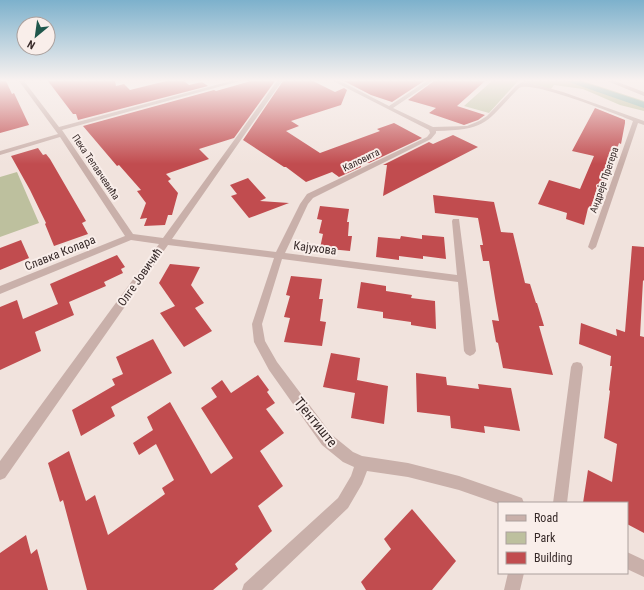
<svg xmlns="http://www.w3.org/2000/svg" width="644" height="590" viewBox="0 0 644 590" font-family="'Roboto Condensed',sans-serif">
	<rect width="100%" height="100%" fill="#f1e3dd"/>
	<path fill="#bdc09e" d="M492,81h26l-29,32 -25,-7z
		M522,81h61l61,20v10l-24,-6 -37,-16 -29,-4 -3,4z
		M17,172l22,51 -39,14v-60z"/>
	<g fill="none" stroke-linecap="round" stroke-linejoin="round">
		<path fill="#7eada3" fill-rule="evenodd" d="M566,81h14l64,21v6z"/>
	</g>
	<path fill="#c14c4f" d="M0,81h6l6,13 2,-1 15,32 -29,8z
		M48,81h67l1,5 8,-2 6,6 36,-9h18l5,4 13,-3 6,4 -130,34 -2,-6h-3z
		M251,81h24l-41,57 -35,11 10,10 -43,15 5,5 -3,2 10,12 -6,22h-4l-3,10 -21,1 3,-8 -7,1 6,-16 -9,-12 4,-1 -22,-25 -2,1 -34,-40 131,-36 2,1z
		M283,81h30l22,11 9,-4 3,2 -6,15 -50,16 8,5 -13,5 34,22 60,-22 -3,-2 17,-6 28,15 -53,25 -8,-1v5l-22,10 -7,-5 -26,10 -20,-15h-2l-41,-27z
		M344,81h80l-32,21 -21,-7z
		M434,81h51l-28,25 28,9 -7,5 -14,5 -35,-12 7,-5 -28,-8z
		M595,108l30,12v3l-4,21 -2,-1 -16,46 -6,-2 -6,22 -3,-1 -4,17 -18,-6 1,-6 -29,-9 11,-24 31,9 14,-33 -22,-5z
		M453,135l25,12 -95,49 4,-31h-4l46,-23 4,2z
		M38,148l5,7 3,-1 4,5 36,62 -4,2 6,11 -34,12 -9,-22 1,-1 -16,-33 -19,-34z
		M248,178l18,20 -6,3 29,2 -40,15 -18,-22 6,-2 -7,-9z
		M433,195l61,7 7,30 12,1 12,50 5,1 6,19h1l7,23h-5l14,49 -50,-7 -5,-25 -2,-1 -4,-22 7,1 -4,-23 -6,-37h-6l-3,-16h3l-5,-27 -43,-5z
		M320,206l29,3 -2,13h2l-1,14h4l-2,15 -30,-3 3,-14 -4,-1 3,-13 -5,-1z
		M422,235l22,2 2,22 -23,-3v3l-24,-3v4l-23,-3 2,-20 22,2 1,-3 21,3z
		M21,240l8,18 -29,12v-22z
		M632,246l12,1v34l-1,-1 -3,56 4,1v196l-17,-9v-21h-44l5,-33 24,12 5,-38 -13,-6 6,-47 -1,-1 3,-24h-2l1,-10 -32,-12 2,-21 36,13 -1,-7 9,3z
		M117,255l8,12 -4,2 2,4 -19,9 2,4 -37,16 5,13 -39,17 6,19 -41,19v-63l17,-7 6,19 35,-15 -8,-20z
		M170,264l30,3 -9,18 13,18 -9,5 17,23 -28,16 -24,-34 15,-7 -16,-23z
		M291,276l31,3 -3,20h4l-3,22 6,1 -4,24 -38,-4 6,-24 -6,-1 6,-21 -4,-1z
		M361,282l25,4v5l26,4 -1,3 24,3 1,28 -25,-4v-3l-28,-4v-6l-26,-4z
		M153,339l19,34 -61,34 4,9 -34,20 -9,-26 43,-25 -3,-6 11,-5 -7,-17z
		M331,353l29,5 -4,29 1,-7 31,6 -4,38 -33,-6 4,-25 -32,-6z
		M416,373l30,4 1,8 32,4 -1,-5 33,4 9,43 -36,-5 1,7 -34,-5 -1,-12 -33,-4z
		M258,375l11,15 -2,2 8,11 -9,6 18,24 -24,18 23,35 -25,20 14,25 -37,33 3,5 -25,21h-126l-24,-90 -3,2 -12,-39 21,-12 17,50 9,-6 13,40 57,-41 -3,-6 12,-8 -18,-36 -17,11 -6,-12 20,-13 -6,-13 23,-15 41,72 22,-16 -32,-50 16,-11 -6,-9 11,-8 9,13z
		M412,509l44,52 -24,29h-66l-5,-8 30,-33 -7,-10z
		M26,535l5,19 6,-5 11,41h-48v-37z"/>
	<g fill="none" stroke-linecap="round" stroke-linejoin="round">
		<path fill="#c9b0aa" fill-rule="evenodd" d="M19,81h5l35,46 172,-46h9l-178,49 71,104 30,4 114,-157h5l-110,158 104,13 24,-48 7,-10 120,-57 3,-4 -1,-3 -96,-49h7l49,25 38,-25h6l-40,27 40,19 34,-1 12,-5 8,-5 29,-30 6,-4 8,1 33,9 81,29v4l-6,-2 -42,124 -4,3 -4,-3 45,-126c-17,-7 -102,-41 -114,-33 -34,34 -30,42 -83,43v2l-5,6 -118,59 -5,6 -23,49 172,22 -5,-54 1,-2h6l17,132 -2,3 -4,2 -4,-2 -2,-3 -6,-69 -176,-23 -20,65 3,17 12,21 55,73 21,17 9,4 46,7 51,13 63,22 2,5 -25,1 -40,-14 -51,-13 -41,-6 -5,13 -14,24 -86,82h-20l2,-6 94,-86 13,-22 3,-9 -11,-5 -21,-17 -53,-75 -15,-28 -2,-18 22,-66 -106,-13 -163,233 -5,2v-19l159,-217 -28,-4 -131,54v-8l125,-50 -65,-99 -60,18v-4l58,-17z
			M607,81h8l29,11v4z
			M577,362l4,1 2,4 -16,136h-14l18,-136 2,-4z
			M627,552l17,8v17l-17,-8z
			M508,573h16l-4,17h-16z"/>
	</g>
	<linearGradient id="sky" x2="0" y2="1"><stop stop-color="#7db1cc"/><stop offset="0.49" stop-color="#f9f2f0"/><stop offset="1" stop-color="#f9f2f0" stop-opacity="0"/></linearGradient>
	<rect width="644" height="164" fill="url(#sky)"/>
	<g text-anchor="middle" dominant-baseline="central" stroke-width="4" stroke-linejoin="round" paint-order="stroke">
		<g font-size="10" fill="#372a29" stroke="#f9eeea">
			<text transform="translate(361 160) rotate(-26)">Каловита</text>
			<text transform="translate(96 167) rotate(56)">Пека Тепавчевића</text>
			<text transform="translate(604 180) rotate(-71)">Андреје Прегера</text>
		</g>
		<g font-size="12" fill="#372a29" stroke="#f9eeea">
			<text transform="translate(315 248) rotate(7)">Кајухова</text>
			<text transform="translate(60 253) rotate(-22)">Славка Колара</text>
			<text transform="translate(140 277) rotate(-55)">Олге Јовичић</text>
		</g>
		<g font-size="14" fill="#372a29" stroke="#f9eeea">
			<text transform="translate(316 422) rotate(51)">Тјентиште</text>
		</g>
	</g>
	<rect x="498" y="502" width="130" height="72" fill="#f9eeea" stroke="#aba09d"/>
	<rect x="506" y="515" width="20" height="6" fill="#c9b0aa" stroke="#aba09d"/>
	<text x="534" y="522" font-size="12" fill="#372a29">Road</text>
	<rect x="506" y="532" width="20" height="12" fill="#bdc09e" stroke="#aba09d"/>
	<text x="534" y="542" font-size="12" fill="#372a29">Park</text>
	<rect x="506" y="552" width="20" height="12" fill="#c14c4f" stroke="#aba09d"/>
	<text x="534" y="562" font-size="12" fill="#372a29">Building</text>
	<g transform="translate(36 36) rotate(209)"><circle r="19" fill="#f9eeea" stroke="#aba09d"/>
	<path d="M0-3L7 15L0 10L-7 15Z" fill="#20574c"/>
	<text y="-6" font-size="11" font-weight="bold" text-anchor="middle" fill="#372a29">N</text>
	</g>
</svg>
